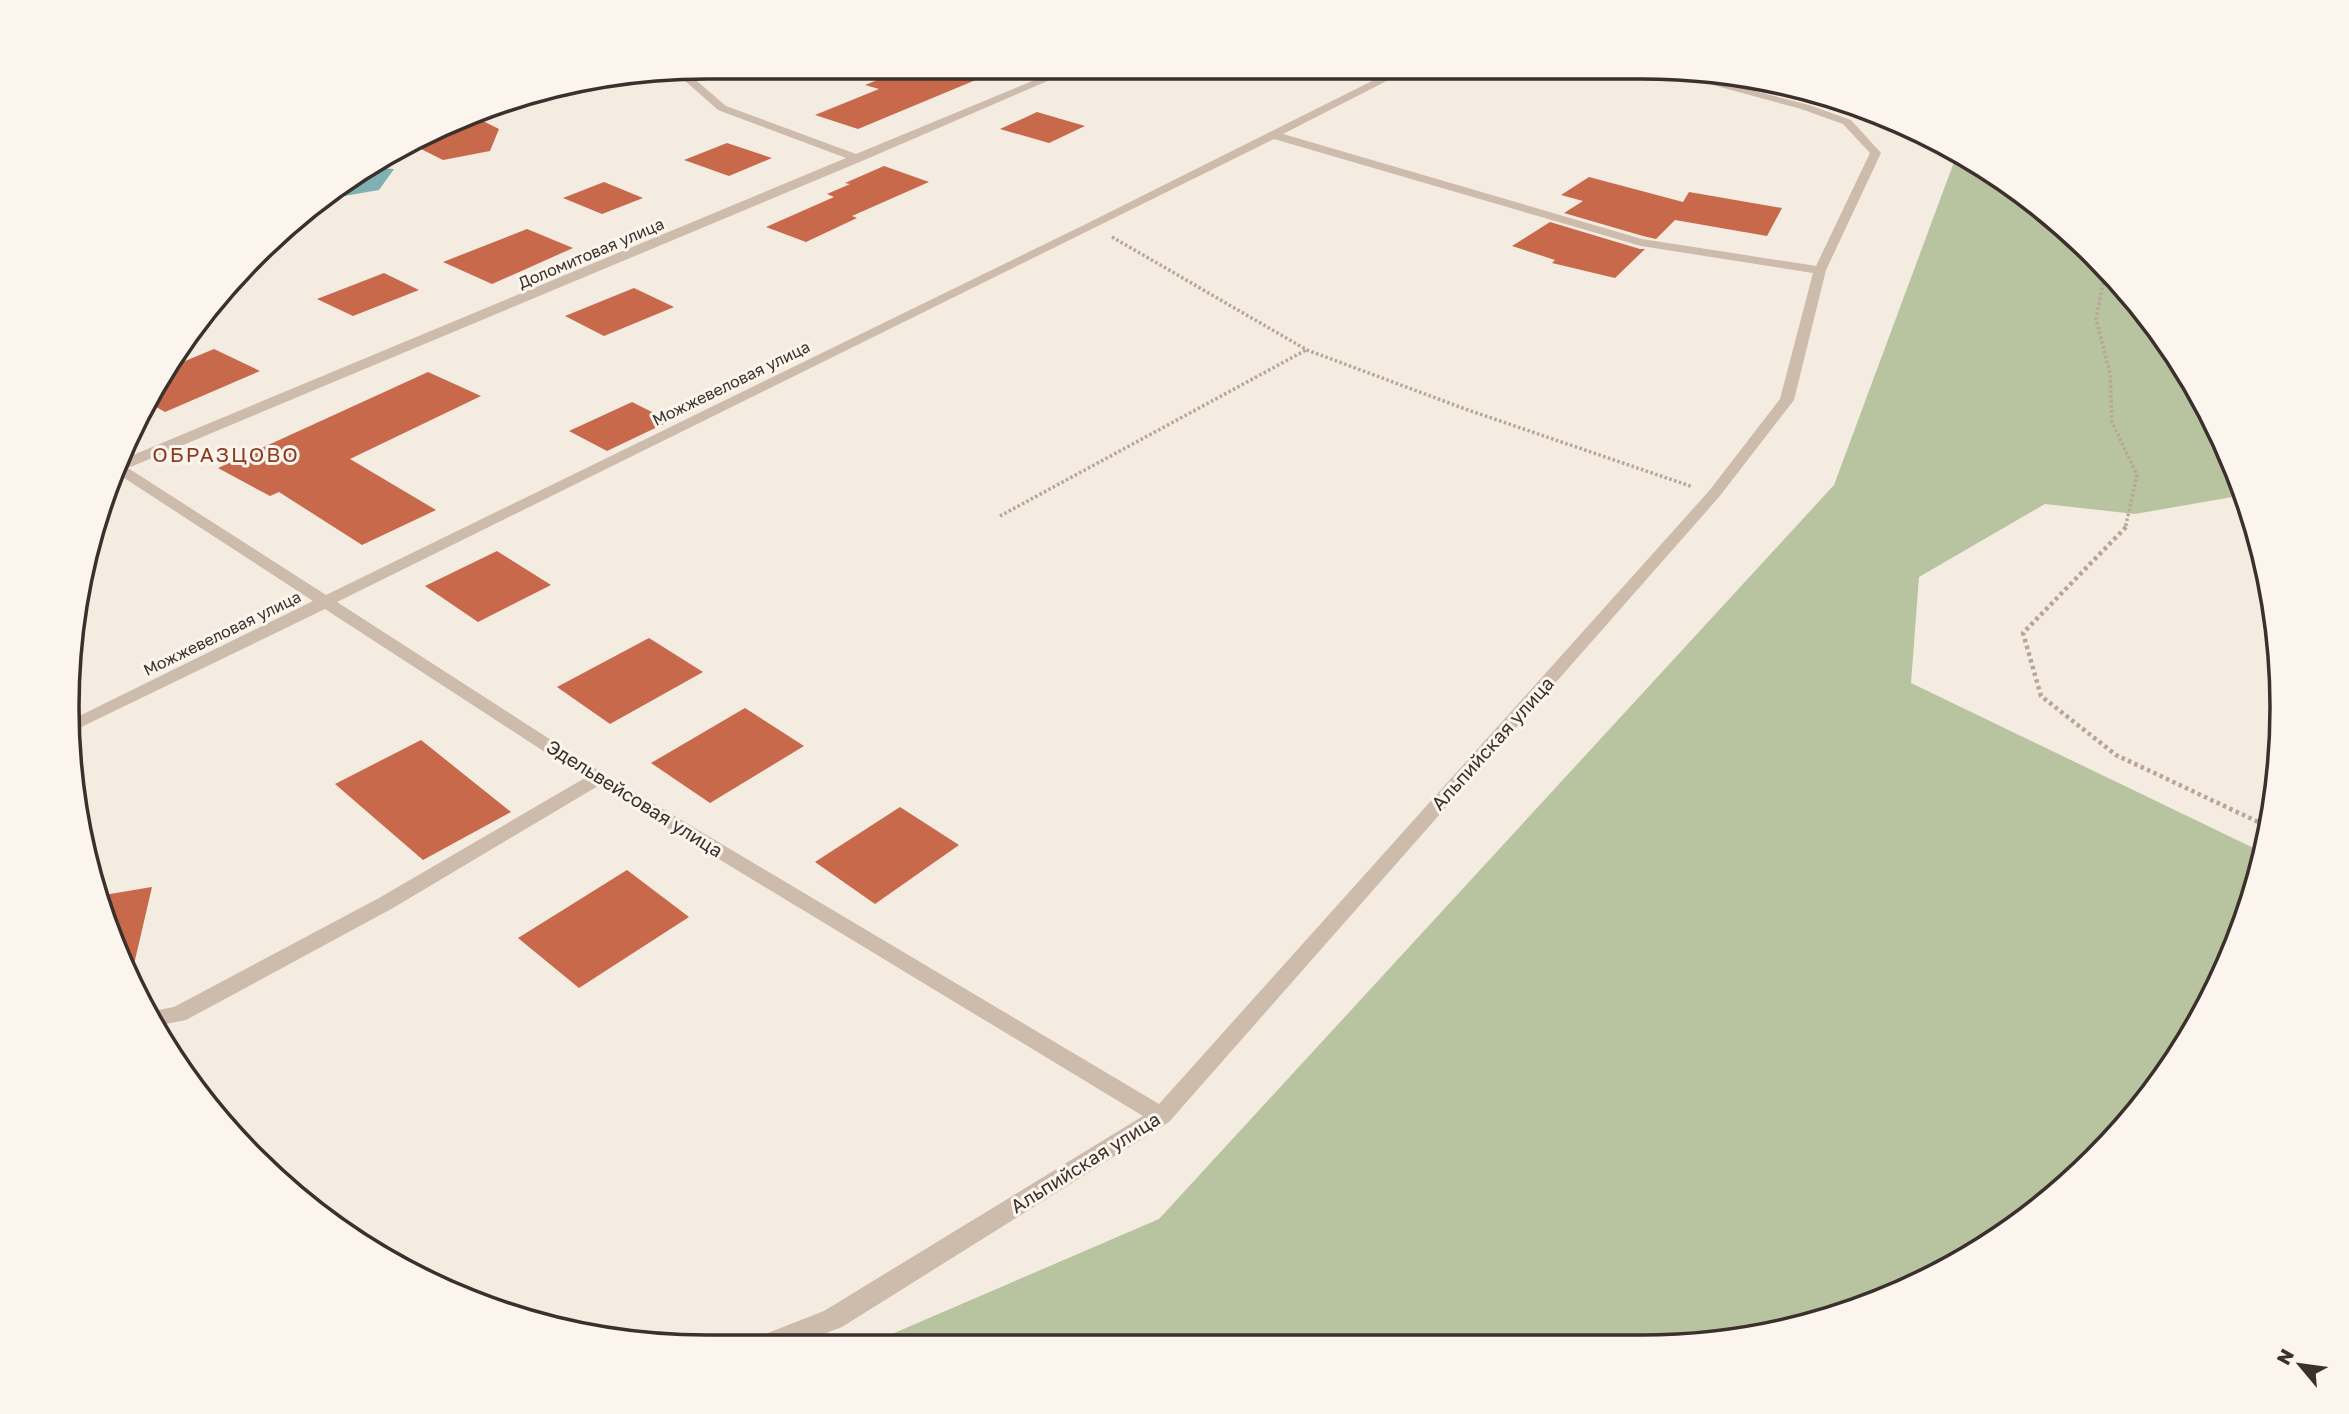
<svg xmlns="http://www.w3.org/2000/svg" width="2349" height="1414" viewBox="0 0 2349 1414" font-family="'Golos Text',sans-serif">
	<rect width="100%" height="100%" fill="#f4ebe1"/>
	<path fill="#b8c4a0" d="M1957,154c13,7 30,13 42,22 105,72 208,196 245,319l-109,19 -90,-10 -126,73 -8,106 353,170 -30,99 -60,111 -109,125 -103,74 -154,64 -124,20h-820l295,-127 675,-734z"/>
	<path fill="#7fb0b2" d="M376,168l18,1 -15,21 -64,11z"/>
	<path fill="#c8694b" d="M910,67h97l-149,62 -43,-14 64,-26 -14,-4z
		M1037,112l48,14 -36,17 -49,-14z
		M473,116l26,13 -9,22 -47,9 -28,-14z
		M727,143l45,15 -43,18 -45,-16z
		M884,166l45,16 -77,34 5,2 -51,24 -40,-15 68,-30 -7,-3 23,-10 -5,-1z
		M1589,177l94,25 6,-10 93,16 -15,28 -92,-16 -19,19 -13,-3 -79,-23 19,-12 -22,-6z
		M604,182l39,16 -41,16 -39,-16z
		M1550,222l90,27h5l-30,29 -63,-15 3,-3 -43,-14z
		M527,229l46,19 -81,36 -49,-22z
		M384,273l35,17 -66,26 -36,-17z
		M634,288l40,19 -70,29 -39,-20z
		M214,349l46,22 -95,41 -16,-9 17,-34z
		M428,372l53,24 -131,63 86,51 -74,35 -83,-53 -9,4 -52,-28z
		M632,402l38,19 -63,30 -38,-20z
		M497,551l54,34 -73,37 -53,-36z
		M649,638l54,34 -93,52 -53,-37z
		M745,708l59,38 -94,57 -59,-40z
		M421,740l90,72 -88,48 -88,-76z
		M900,807l59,38 -84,59 -60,-42z
		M627,870l62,47 -110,71 -61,-50z
		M152,887l-20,86 -32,-60 -2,-17z"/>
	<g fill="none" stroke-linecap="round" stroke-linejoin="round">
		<path stroke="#b9a596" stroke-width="3.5" stroke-dasharray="2.5 2.5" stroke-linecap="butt" d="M1112,237l195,113 161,60 225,77
			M2106,268l-10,51 14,54 2,49 25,53 -12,54
			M1000,516l306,-166"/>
		<path stroke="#b9a596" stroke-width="4.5" stroke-dasharray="3.5 3.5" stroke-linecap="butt" d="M2126,527l-103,106 18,63 75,59 155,73"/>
		<path fill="#cdbbac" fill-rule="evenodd" d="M1066,67h14l-218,94 -734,307 198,127 762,-372 312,-156 12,1 -129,66 359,105 174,27 54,-113 -27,-29 -42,-15 -151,-41h16l143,37 42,15 30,33 -55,117 -32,130 -75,97 -550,625 -327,205 -50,19h-41l4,-8 69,-27 319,-195 -545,-330 -205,122 -207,112 -25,5 -8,-14 21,-4 205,-109 206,-120 -260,-169 -254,123 -2,-11 244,-120 -198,-129 6,-12 725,-302 -128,-48 -43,-38 9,-2 42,36 130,48zM1274,139l367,107 172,27 -33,126 -71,92 -550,613 -555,-330 -267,-172z"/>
	</g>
	<g text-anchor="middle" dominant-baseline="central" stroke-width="6" stroke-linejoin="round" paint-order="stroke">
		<g font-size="16" fill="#3b302b" stroke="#fbf5ee">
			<text transform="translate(591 253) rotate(-23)">Доломитовая улица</text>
			<text transform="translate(731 383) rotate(-26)">Можжевеловая улица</text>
			<text transform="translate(222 633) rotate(-26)">Можжевеловая улица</text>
		</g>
		<g font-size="19" fill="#3b302b" stroke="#fbf5ee">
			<text transform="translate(1492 743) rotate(-48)">Альпийская улица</text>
			<text transform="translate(635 798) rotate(32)">Эдельвейсовая улица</text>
			<text transform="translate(1085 1162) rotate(-32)">Альпийская улица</text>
		</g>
		<g font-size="21" letter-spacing="2" fill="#8c3b22" stroke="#fbf5ee">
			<text x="226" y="454">ОБРАЗЦОВО</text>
		</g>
	</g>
	<path d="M0 0H2349V1414H0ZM707 79H1642A628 628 0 0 1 2270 707V707A628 628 0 0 1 1642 1335H707A628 628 0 0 1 79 707V707A628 628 0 0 1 707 79Z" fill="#fbf5ee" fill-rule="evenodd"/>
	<path fill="none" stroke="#3b302b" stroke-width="3.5" d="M707 79H1642A628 628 0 0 1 2270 707V707A628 628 0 0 1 1642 1335H707A628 628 0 0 1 79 707V707A628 628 0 0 1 707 79Z"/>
	<g transform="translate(2300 1365) rotate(299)" stroke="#fbf5ee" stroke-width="5" paint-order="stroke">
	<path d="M0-5L12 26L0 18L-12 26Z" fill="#3b302b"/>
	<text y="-10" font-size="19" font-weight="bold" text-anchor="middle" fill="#3b302b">N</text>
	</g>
</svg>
